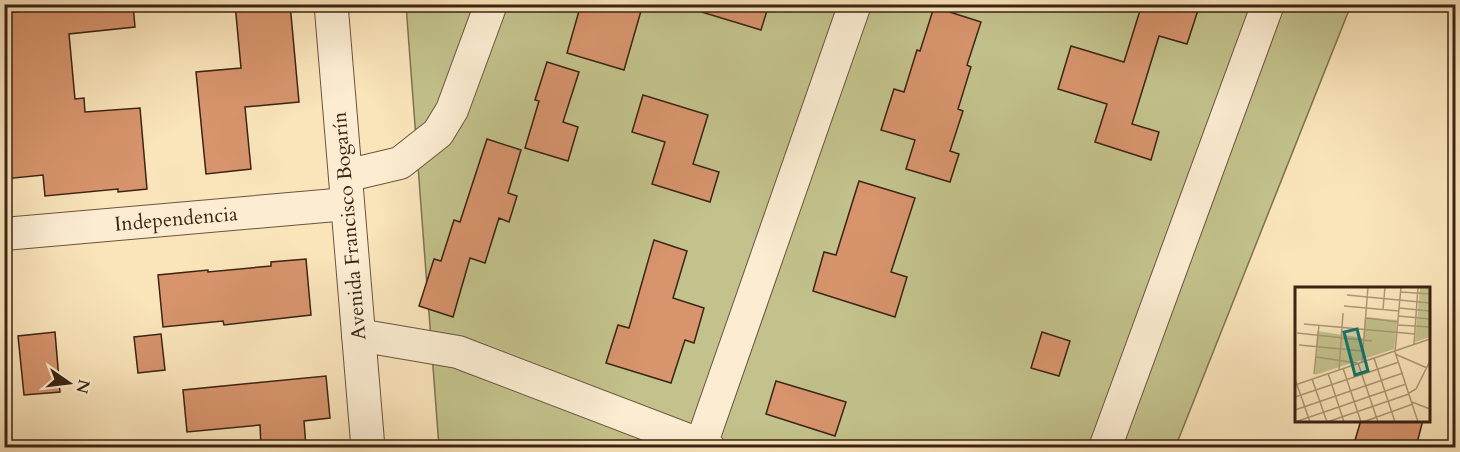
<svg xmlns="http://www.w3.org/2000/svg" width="1460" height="452" viewBox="0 0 1460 452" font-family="Cardo,serif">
	<rect width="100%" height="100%" fill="#fae4ba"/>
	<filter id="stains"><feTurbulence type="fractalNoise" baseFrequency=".00333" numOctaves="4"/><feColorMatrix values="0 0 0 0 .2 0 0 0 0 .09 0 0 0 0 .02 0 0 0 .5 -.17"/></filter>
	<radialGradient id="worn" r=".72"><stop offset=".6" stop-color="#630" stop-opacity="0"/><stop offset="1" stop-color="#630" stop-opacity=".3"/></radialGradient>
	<path fill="#c3c28c" stroke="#7f7350" stroke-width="1.5" d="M406,5h945l-176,443 -736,-1z"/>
	<path fill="#d7946d" stroke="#3b2414" stroke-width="1.5" d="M63,4h70l2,23 -66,7 6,65 9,-1 1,14 55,-4 7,81 -29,3v-3l-73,7 -2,-21 -39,4v-166l59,-6z
		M235,4h55l9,98 -54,5 6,62 -45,5 -10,-102 45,-4z
		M581,4h62l-19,66 -57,-17z
		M696,4h73l-8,26 -66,-20z
		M1142,4h58l-13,40 -28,-8 -27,88 27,8 -8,28 -56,-18 12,-38 -49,-15 13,-43 53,16z
		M934,7l47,15 -14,43 4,2 -13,42 5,2 -13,40 9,3 -9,28 -44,-13 9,-29 -34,-10 13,-41 10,3 13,-42 3,1z
		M547,62l32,10 -16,50 15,5 -10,34 -43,-13 14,-47 -4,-1z
		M643,95l65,20 -15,49 26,8 -9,30 -58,-18 13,-42 -33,-10z
		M487,139l34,11 -13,43 9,3 -8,26 -10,-4 -14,45 -15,-5 -17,59 -34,-11 15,-47 7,2 13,-41 6,2z
		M859,181l56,17 -24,74 16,5 -12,40 -82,-26 11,-39 12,3z
		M654,240l33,11 -14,47 31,10 -10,35 -9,-3 -14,43 -65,-20 12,-38 11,3z
		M306,259l5,56 -87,10 -1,-4 -60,6 -5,-52 50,-5v2l63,-6v-4z
		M55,332l5,60 -36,3 -6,-59z
		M1042,332l28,9 -11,35 -28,-8z
		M161,334l4,36 -27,3 -4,-36z
		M326,376l4,42 -26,3 2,26h-45l-1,-22 -73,7 -4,-42z
		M776,381l70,21 -11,34 -69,-22z
		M1361,420h62l-7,27h-63z"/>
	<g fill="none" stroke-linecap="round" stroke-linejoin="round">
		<defs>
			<path id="minor" d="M345,176l55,-13 38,-30 14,-23 39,-106
				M4,234l343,-30
				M358,335l100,17 251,96
				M701,445l154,-441
				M1105,448l163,-444"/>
			<path id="tertiary" d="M331,4l37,444"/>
		</defs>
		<use href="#minor" stroke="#6b543e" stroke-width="34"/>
		<use href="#tertiary" stroke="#6b543e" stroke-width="35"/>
		<use href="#minor" stroke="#fcedd2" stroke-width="32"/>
		<use href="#tertiary" stroke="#fcedd2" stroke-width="33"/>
	</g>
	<g text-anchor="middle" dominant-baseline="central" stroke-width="4.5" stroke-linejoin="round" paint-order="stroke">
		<g font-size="20" fill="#3b2414" stroke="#fcedd2">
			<text transform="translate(176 219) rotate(-5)">Independencia</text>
			<text transform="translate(349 226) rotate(-95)">Avenida Francisco Bogarín</text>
		</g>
	</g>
	<g transform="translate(1295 287)">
		<rect width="135" height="135" fill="#fae4ba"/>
		<path d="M125,0h10v50l-15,5zM70,30l32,3 -3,29 -79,26 2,-44 46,7z" fill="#c3c28c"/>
		<path fill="none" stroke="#ae9778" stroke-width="1.5" d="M106,0l-6,65 23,70M106,5l29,2M52,8l83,8M49,19l55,5M104,21l31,3M88,22l2,-22M103,29l32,3M71,31l32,4M9,37l111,10M103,38l32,2M2,46l75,8M119,57l4,-57M4,58l64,6M100,67l32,14M21,70l41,6M79,71l21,64M67,75l6,-75M63,76l20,59M48,81l18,54M44,83l4,-57M33,86l16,49M19,87l5,-49M0,92l15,43M17,92l15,43 82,-28M0,98l135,-46M114,106l7,-4 14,-28M0,110l104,-35M117,115l18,7M0,123l108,-37M0,135l111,-38M68,135l50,-18"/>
		<path fill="#0f766e" fill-opacity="0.15" stroke="#0f766e" stroke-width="3" d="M62,42l11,42 -13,4 -11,-43z"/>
		<rect width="135" height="135" fill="none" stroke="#3b2414" stroke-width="3"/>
	</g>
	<rect width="1460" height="452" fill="none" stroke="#fae4ba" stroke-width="24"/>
	<rect x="6" y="6" width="1448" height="440" fill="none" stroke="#3b2414" stroke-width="3"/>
	<rect x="12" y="12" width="1436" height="428" fill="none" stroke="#3b2414" stroke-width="1.5"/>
	<g transform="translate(69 383) rotate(104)" stroke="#fcedd2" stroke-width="4.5" paint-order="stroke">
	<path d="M0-4.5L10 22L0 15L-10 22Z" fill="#3b2414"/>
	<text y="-9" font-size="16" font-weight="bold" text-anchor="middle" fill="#3b2414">N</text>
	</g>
	<rect width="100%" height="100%" filter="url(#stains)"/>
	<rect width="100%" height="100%" fill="url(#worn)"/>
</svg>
